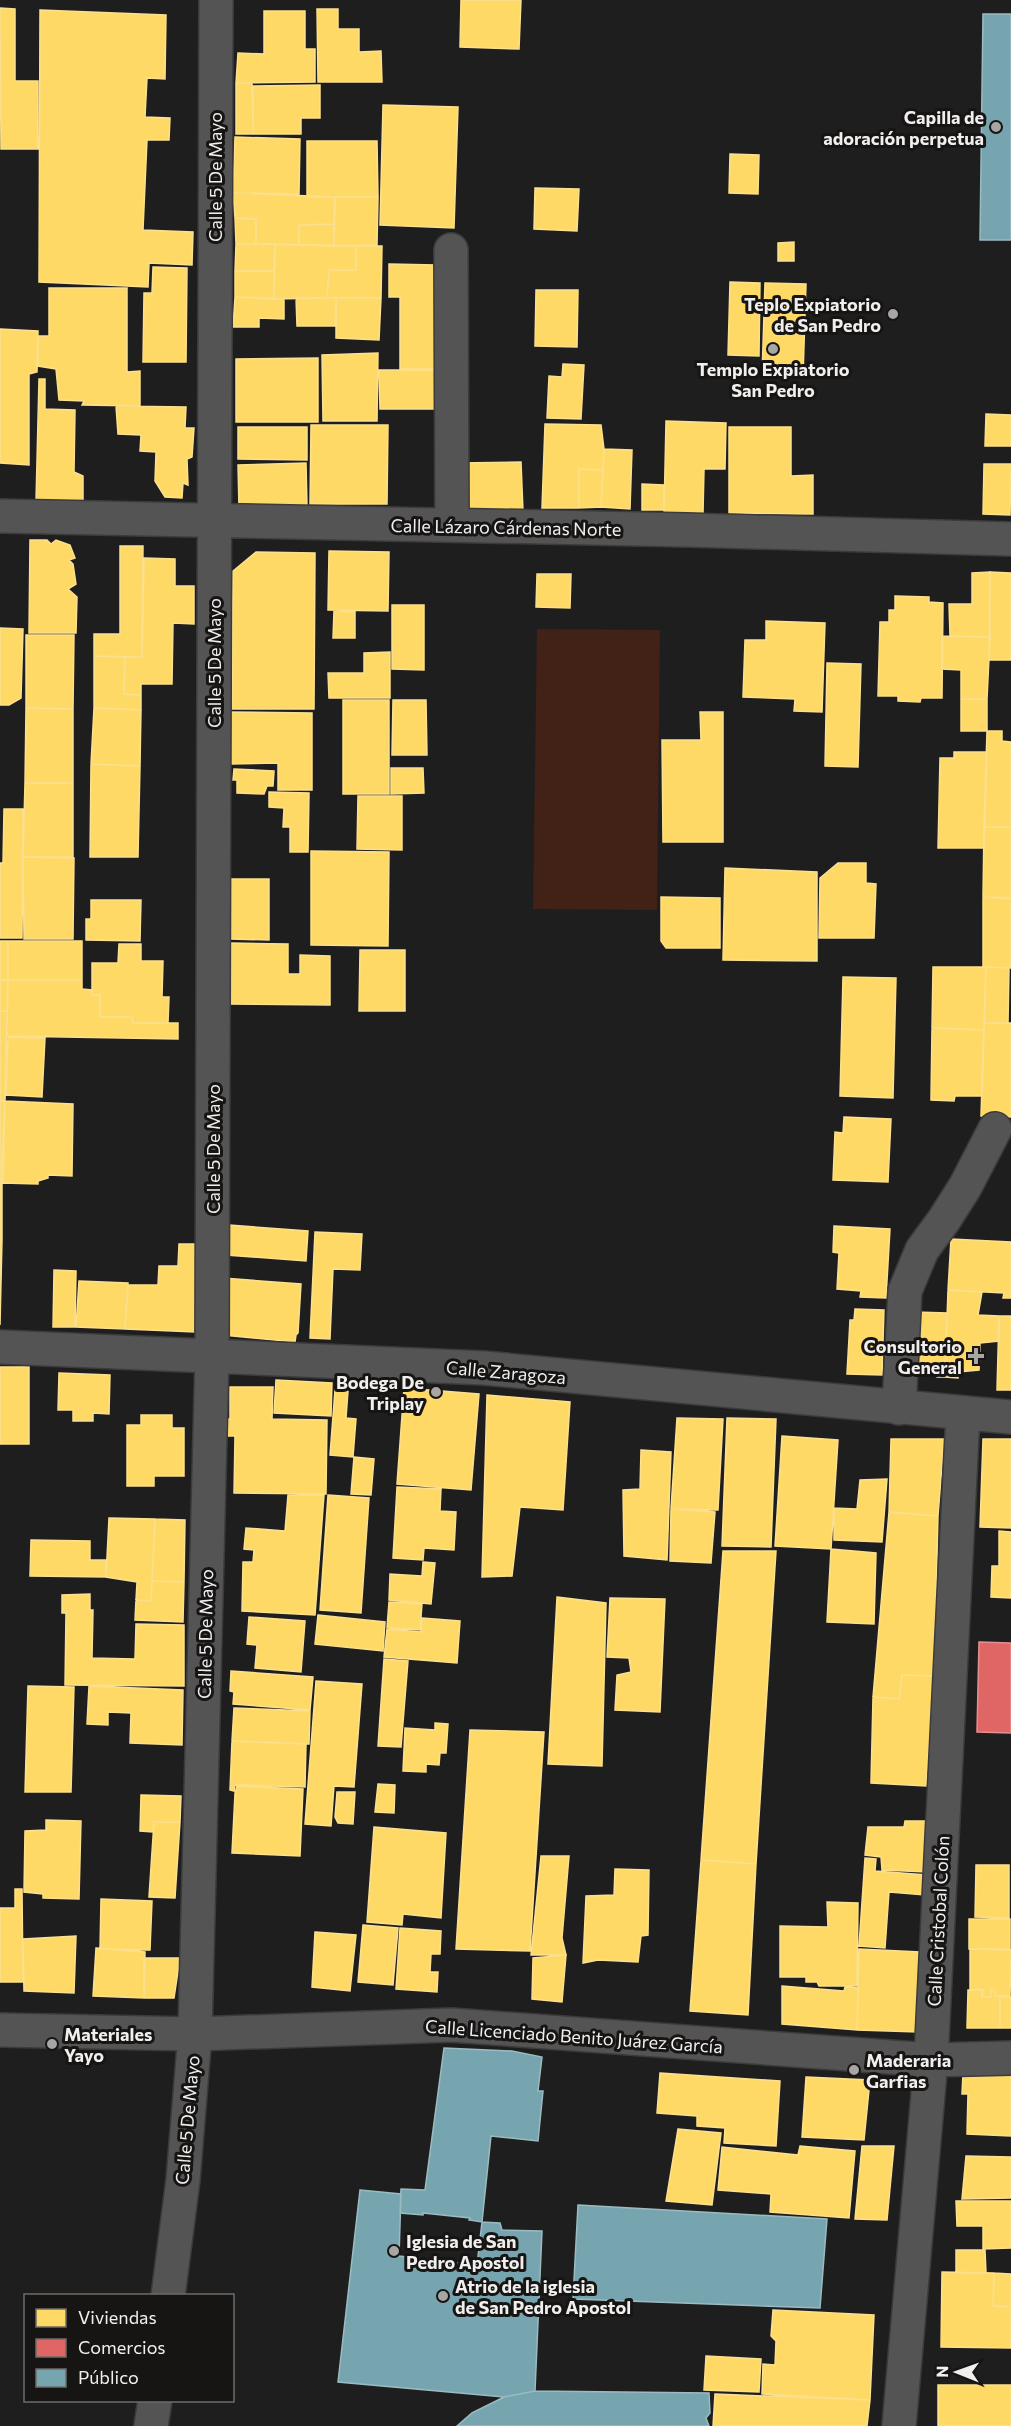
<svg xmlns="http://www.w3.org/2000/svg" width="1011" height="2426" viewBox="0 0 1011 2426" font-family="Commissioner,sans-serif">
	<rect width="100%" height="100%" fill="#1f1e1e"/>
	<path fill="#422117" d="M537,629l123,1 -3,280 -124,-1z"/>
	<path fill="#ffd966" stroke="#fbe08f" stroke-width="1.5" d="M461,0h60l-2,49 -59,-2z
		M0,8l15,1v72h23v68h-37z
		M317,9h21v20h21v23l22,-1 1,31h-64z
		M40,10l126,5 -1,64 -18,-1 -2,39 25,1 -1,22h-22l-4,90 50,2 -1,33 -43,-2 -1,24 -109,-5z
		M264,11h41v38h10v33l-79,1 2,-30 26,1z
		M236,83h16l1,51h-17z
		M320,85v33h-19v16h-48v-48z
		M383,105l75,2 -4,121 -74,-3z
		M235,137l65,2 -1,55 -66,-1z
		M307,141h70l1,56h-71z
		M730,154l29,1 -1,39 -29,-1z
		M535,188l44,1 -2,42 -43,-2z
		M233,193l102,4 -1,27 -35,1v20l-43,-1v-25l-21,-1z
		M335,197h43l-1,48 -43,1z
		M235,218l21,1v25h-20z
		M334,224v22l-35,-1v-20z
		M794,242v19h-16v-18z
		M236,244h39l-1,27h-39z
		M275,244l81,2v24h-27l-2,28 -53,1z
		M356,246h26l-1,52h-54l2,-28h27z
		M389,264l47,1 -2,104h-34v-72h-11z
		M153,267l34,1 -1,94h-43l1,-69h8z
		M235,271h39v28l-39,-2z
		M730,282l30,1 -1,73 -31,-1z
		M765,283l41,1 -3,93 -41,-1z
		M49,288h78v84l13,-1v35l-58,-1 2,-4 -25,-1 -3,-31 -18,-3v-30h11z
		M536,290h42l-1,57 -42,-1z
		M235,297l49,2v20l-25,-1v9h-26z
		M296,298h40l-1,28h-38z
		M336,298h45l-2,42 -43,-2z
		M0,329l38,2 -1,41 -8,2v91l-29,-2z
		M378,353l-1,68h-54l-1,-66z
		M318,358v64h-82v-63z
		M563,364l21,1 -3,54 -34,-1 2,-42 13,1z
		M379,370h60v39h-59z
		M39,379h6v30l30,1 -1,62 9,4v27l-47,-1z
		M116,406l70,1 -1,21h9l-2,29 -5,2 1,26 -5,-2 -1,15 -17,-1 -10,-16 1,-29 -16,-1 1,-16 -23,-1z
		M986,414l25,1v31h-26z
		M666,421l60,2 -1,46h-21l-1,45h-39z
		M545,424l56,1 3,24 -1,21 -24,-1v39h-37z
		M311,425h77l-1,79h-77z
		M238,427h69v33l-69,-1z
		M729,427h62v49l22,-1v39l-84,-1z
		M604,449l28,1 -2,59 -29,-2z
		M521,462l2,49 -63,1 -1,-49z
		M306,463l1,43 -68,2 -1,-43z
		M984,464h27l-1,51 -27,-1z
		M579,469l24,1 -2,37 -22,1z
		M642,484l22,1v25h-22z
		M30,540h17l4,4 5,-4 14,5 5,13 -6,2 4,4 3,20 -8,5 9,8 -1,36h-47z
		M120,546h23l-1,111 -48,-1v-22h26z
		M329,551l60,1 -1,59 -60,-1z
		M256,552l59,1 -1,156h-82l1,-138z
		M144,558l31,1v27h19v38l-21,-1 -1,61h-31v11l-17,-1 1,-37h17z
		M990,572l21,1v87h-22z
		M990,572v65l-40,-1 -1,-32h23v-31z
		M537,574h34l-1,34 -34,-1z
		M895,596l34,1v5l14,1 -1,95h-21l-1,4 -22,-1v-5h-20l2,-74h9v-12h6z
		M392,605h32v65l-32,-1z
		M334,611l21,1v26h-22z
		M766,621l59,2 -3,89 -28,-1 1,-12 -52,-2 2,-57h21z
		M0,628l23,1 -2,69 -12,7h-9z
		M26,635h48l-1,74 -47,-1z
		M942,636l48,1 -3,62h-26v-29l-19,-1z
		M390,652v46h-61l-1,-25h36v-20z
		M94,656l31,1 -1,37 17,1v15l-47,-2z
		M827,663l34,1 -3,103 -33,-1z
		M961,699h26v32h-26z
		M343,700h46v94h-46z
		M393,700h33l1,55h-35z
		M26,708l47,1v74h-48z
		M94,708l47,2 -1,56 -49,-2z
		M230,712l82,1v77h-34v-27l-47,1z
		M700,712h23v130h-60l-1,-102h39z
		M987,731h15v10l9,1v85h-27z
		M954,752h33l-3,96h-46l2,-90h14z
		M91,764l49,2 -2,91h-48z
		M391,768h32l1,25 -33,1z
		M234,769l40,2 -1,15h-6l-3,8 -27,-1v-13h-4z
		M25,783h48v74h-50z
		M269,792l40,1 -1,59h-18v-25h-7l1,-19 -15,-1z
		M358,796h44v54l-45,-1z
		M4,809h19l-1,129h-22v-75h3z
		M984,827h27v71l-28,-1z
		M311,851l78,1 -1,94 -77,-1z
		M23,857l51,1 -1,81h-49z
		M838,863h28v20l10,1 -2,54h-55l1,-60z
		M725,868l92,4v89l-94,-1z
		M230,879h39v61l-39,-1z
		M661,897l59,1v50h-54l-5,-7z
		M983,897l28,2v69l-28,-1z
		M91,900h50l-1,41 -54,-1v-21h5z
		M0,941h8v39h-8z
		M8,941h74v39h-74z
		M230,943l58,1v30h12v-19l30,1v49l-101,-1z
		M119,944h22v17h22l-1,36h7l-1,26h-35l-1,-6h-32v-22h-8v-32h26z
		M360,950h45v61h-46z
		M933,967h53l-2,63 -52,-2z
		M986,967l23,1 -1,55h-24z
		M843,977l53,1 -3,120 -53,-2z
		M0,980h8l-1,31h-7z
		M8,980h74v9l10,1v5h8v22h32l1,6h45v16l-171,-3z
		M0,1011h7l-2,90h-5z
		M984,1023h27v94l-30,-1z
		M932,1028l52,2 -2,66h-27l-1,5 -23,-1z
		M8,1037l37,1 -3,59 -36,-2z
		M0,1101h5l-3,61h-2z
		M5,1101l68,3 -1,72 -24,-1v3l-10,3v3l-35,-1z
		M844,1117l47,2 -3,63 -55,-2 2,-48 8,1z
		M0,1162h2v38l-2,-1z
		M0,1199l2,1v40h-2z
		M229,1225l79,6 -2,30 -80,-6z
		M834,1226l56,3 -4,69 -26,-1 1,-6 -24,-2 2,-36 -6,-1z
		M315,1232l47,2 -2,36 -27,-1 -3,70 -20,-1z
		M951,1239l60,3v56h-8l1,-5 -56,-3z
		M0,1240h2l-2,85z
		M179,1244h18l-2,88 -70,-3 3,-44h30l1,-19h19z
		M54,1270l22,1 -1,56h-22z
		M223,1278l78,6 -3,49 -2,2 -1,7 -72,-7z
		M79,1281l49,2 -3,46 -49,-2z
		M948,1290l34,2 -4,23 21,1v25l-19,2 -1,27 -21,2v6l-13,-1z
		M855,1309l29,1 -2,65 -35,-1 3,-54h4z
		M915,1312l32,1 -2,64h-8l-1,-8 -22,1z
		M999,1316h12v74h-14z
		M0,1367h29v77h-29z
		M59,1373l51,2 -1,39 -16,-1v8h-20v-11h-15z
		M276,1380l56,3 -1,33 -57,-3z
		M230,1387h43l-1,32 55,1 -1,74 -92,-1 1,-57h-16v-17h11z
		M404,1388l75,6 -8,96 -74,-6z
		M335,1390l13,1 -2,27 10,1 -3,38 -23,-2z
		M487,1395l83,7 -7,108 -43,-3 -8,69 -30,1z
		M141,1415h31v13h12v48h-30v10h-27v-61h14z
		M677,1418l46,1 -5,91 -47,-1z
		M727,1418l49,1 -5,128 -49,-1z
		M782,1436l56,4 -7,109 -56,-3z
		M891,1439h53l-6,77 -49,-4z
		M983,1439h28v89l-31,-1z
		M641,1450l30,2 -4,108 -43,-4 -1,-66 17,-1z
		M354,1457l20,2 -3,36 -20,-1z
		M887,1479l-5,63 -48,-2v-32l23,1 3,-29z
		M397,1487l44,2 -1,22 16,1 -2,38 -30,-2 -1,12 -30,-2z
		M288,1495h36l-9,120 -73,-4 1,-49h10l1,-12 -10,-1 2,-21 39,3z
		M328,1495l41,3 -8,115 -41,-3z
		M671,1509l44,3 -4,51 -41,-2z
		M889,1512l49,4 -4,160 -32,-1 -3,24 -26,-2z
		M109,1518l46,1 -4,82 -15,-1 1,-18 -31,-5z
		M155,1519l30,1 -1,62 -32,-1z
		M999,1531l12,1v66l-20,-1 1,-31h7z
		M31,1540l59,1v19h16v17l-76,-1z
		M831,1549l45,4 -2,71 -47,-2z
		M723,1551h53l-20,313 -55,-4z
		M423,1562l12,1 -4,41 -42,-4 1,-26 32,2z
		M152,1581l32,1 -1,40 -48,-2 1,-20 15,1z
		M90,1594v16h3l-1,48 43,1 1,-35 48,1v61l-119,-1 1,-72h-4v-18z
		M557,1597l49,6 -4,163 -54,-2z
		M610,1598l55,1 -5,113 -45,-2 2,-35 14,-3 -2,-14 -22,-1z
		M389,1602l33,2 -2,26 -33,-2z
		M318,1615l67,7 -2,29 -68,-7z
		M249,1617l56,4 -4,51 -46,-4 2,-23 -10,-1z
		M422,1618l38,3 -3,42 -73,-6 3,-28 34,3z
		M384,1659l24,2 -7,86 -23,-1z
		M231,1671l82,6 -3,33 -77,-6 1,-12 -4,-1z
		M902,1675l32,1 -8,110 -55,-3 2,-86 26,2z
		M316,1681l46,3 -8,103 -20,-1 -3,40 -26,-2z
		M28,1686l46,1 -3,105h-46z
		M89,1686l94,4 -1,55 -52,-2 1,-30 -23,-1v13l-21,-1z
		M234,1708l76,3 -1,33 -77,-3z
		M435,1723l13,1 -2,29h-6l-1,12 -13,-1v8l-23,-1 2,-43 30,2z
		M470,1730l74,2 -14,219 -74,-2z
		M232,1741l74,3 -1,43 -70,-2 -1,6 -4,-1z
		M378,1784l17,1 -1,28 -19,-1z
		M237,1786l66,3 -3,67 -68,-3 3,-60z
		M337,1792h18l-2,32 -15,-1 -3,-6z
		M141,1795l40,1 -1,26h-26l-1,10 -13,-1z
		M46,1820l35,1 -2,78 -36,-1v-4l-19,-2 1,-61 21,-1z
		M905,1821h25l-3,51 -45,-2 -1,-13 -16,-2 3,-28h36z
		M154,1822h26l-5,76 -26,-1z
		M374,1827l72,6 -5,85 -38,-4 -1,11 -35,-3z
		M541,1856h28l-7,82 4,17h-35z
		M865,1858l11,1 -1,12 52,4 -2,20 -36,-3 -4,56 -26,-2z
		M701,1860l55,4 -8,151 -58,-4z
		M976,1865h33v53l-34,-1z
		M615,1869l34,1 -1,65 -7,1 -3,26 -40,-2 -15,3 3,-67 28,-1z
		M15,1889h7l1,93h-23v-74h15z
		M101,1899l51,2 -2,49 -50,-1z
		M827,1902l31,1 -1,83h-38l-2,-4h-11v-5h-26v-51l48,1z
		M969,1919h41v30h-41z
		M363,1925l35,3 -5,57 -35,-3z
		M400,1928l41,3 -1,23h-9l-1,18h8l-1,20 -41,-3z
		M315,1932l41,3 -6,56 -38,-4z
		M76,1936l-2,57 -50,-2 -1,-52z
		M96,1948l49,4 -1,46 -51,-2z
		M859,1949l61,3 -2,80 -61,-2z
		M970,1949l41,1 -1,46h-15v-6h-4v7h-9v-8l-12,1z
		M566,1955l-4,47 -30,-3 1,-41z
		M144,1958h36l-6,40h-30z
		M782,1986l62,5 1,-4 13,1 -1,42 -75,-6z
		M968,1990h15l-1,7h9v-7h4v6l5,1v31h-33z
		M1000,1997h11v31h-11z
		M660,2073l120,8 -4,65 -52,-3 1,-15 -28,-2v-10l-40,-3z
		M963,2073l48,1v62l-44,-2 1,-40h-6z
		M806,2077l64,3 -6,60 -62,-3z
		M678,2129l43,4 -9,72 -46,-4z
		M800,2146l55,5 -6,67 -79,-6 1,-18 -53,-4 4,-43 76,8z
		M862,2146h32l-7,74 -32,-1z
		M966,2156l45,1v41l-49,1z
		M956,2201h55v47l-28,1v-23h-26z
		M956,2250h29l1,23h-30z
		M942,2272l52,1 -1,33 18,1v41l-70,-1z
		M994,2273l17,1v33l-18,-1z
		M773,2310l101,5 -4,85 -108,-6 1,-30 12,1 1,-24 -5,-5z
		M706,2356l55,3 -2,33 -55,-2z
		M938,2385h73v41h-73z
		M715,2394l155,6 -3,26h-154z"/>
	<path fill="#e06666" stroke="#e58f8f" stroke-width="1.5" d="M979,1642l32,1v90l-34,-1z"/>
	<path fill="#76a5af" stroke="#9bbbc2" stroke-width="1.5" d="M983,14h28v226h-31z
		M444,2048l68,3 30,6 -4,34h5l-5,50 -47,-5 -9,86 -13,-2 1,-2 -47,-5v2l-23,-2 1,-24 24,1z
		M360,2190l41,4 -2,62 78,9 5,-43 18,1 2,7 40,1 -7,160 -31,6 -166,-15z
		M578,2205l249,14 -7,89 -247,-9z
		M535,2391l174,2 1,20 -4,5 3,8h-252l15,-13 32,-16z"/>
	<g fill="none" stroke-linecap="round" stroke-linejoin="round">
		<defs>
			<path id="minor" d="M451,250l1,275
				M0,516l687,14 324,9
				M0,1347l484,21 527,49
				M899,1408l6,-117 17,-41 22,-30 21,-33 30,-58
				M0,2030l195,4 256,-9 480,35 80,-2
				M168,2296l15,-116 12,-146 17,-679 4,-1355
				M151,2426l4,-26
				M899,2426l32,-366 32,-646"/>
		</defs>
		<use href="#minor" stroke="#3c3b3b" stroke-width="36"/>
		<use href="#minor" stroke="#545454" stroke-width="33"/>
	</g>
	<g fill="#a8a6a5" stroke="#171414" stroke-width="2">
		<circle cx="996" cy="127" r="6"/>
		<circle cx="893" cy="314" r="6"/>
		<circle cx="773" cy="349" r="6"/>
		<path d="M973 1347h6v6h6v6h-6v6h-6v-6h-6v-6h6z"/>
		<circle cx="436" cy="1392" r="6"/>
		<circle cx="52" cy="2044" r="6"/>
		<circle cx="854" cy="2070" r="6"/>
		<circle cx="394" cy="2251" r="6"/>
		<circle cx="443" cy="2296" r="6"/>
	</g>
	<g text-anchor="middle" dominant-baseline="central" stroke-width="6" stroke-linejoin="round" paint-order="stroke">
		<g font-size="18" font-weight="bold" fill="#f1efee" stroke="#171414" text-anchor="end">
			<text x="984" y="117">Capilla de<tspan x="984" dy="21">adoración perpetua</tspan></text>
			<text x="881" y="304">Teplo Expiatorio<tspan x="881" dy="21">de San Pedro</tspan></text>
			<text x="773" y="369" text-anchor="middle">Templo Expiatorio<tspan x="773" dy="21">San Pedro</tspan></text>
			<text x="962" y="1346">Consultorio<tspan x="962" dy="21">General</tspan></text>
			<text x="424" y="1382">Bodega De<tspan x="424" dy="21">Triplay</tspan></text>
			<text x="64" y="2034" text-anchor="start">Materiales<tspan x="64" dy="21">Yayo</tspan></text>
			<text x="866" y="2060" text-anchor="start">Maderaria<tspan x="866" dy="21">Garfias</tspan></text>
			<text x="406" y="2241" text-anchor="start">Iglesia de San<tspan x="406" dy="21">Pedro Apostol</tspan></text>
			<text x="455" y="2286" text-anchor="start">Atrio de la iglesia<tspan x="455" dy="21">de San Pedro Apostol</tspan></text>
		</g>
		<g font-size="18" fill="#f1efee" stroke="#171414">
			<text transform="translate(215 177) rotate(-90)">Calle 5 De Mayo</text>
			<text transform="translate(506 527) rotate(1)">Calle Lázaro Cárdenas Norte</text>
			<text transform="translate(214 663) rotate(-90)">Calle 5 De Mayo</text>
			<text transform="translate(213 1149) rotate(-90)">Calle 5 De Mayo</text>
			<text transform="translate(506 1372) rotate(5)">Calle Zaragoza</text>
			<text transform="translate(205 1634) rotate(-89)">Calle 5 De Mayo</text>
			<text transform="translate(938 1921) rotate(-87)">Calle Cristobal Colón</text>
			<text transform="translate(574 2036) rotate(4)">Calle Licenciado Benito Juárez García</text>
			<text transform="translate(187 2120) rotate(-85)">Calle 5 De Mayo</text>
		</g>
	</g>
	<rect x="24" y="2294" width="210" height="108" fill="#171414" stroke="#6e6c6b" stroke-width="1.5"/>
	<rect x="36" y="2309" width="30" height="18" fill="#ffd966" stroke="#6e6c6b" stroke-width="1.5"/>
	<text x="78" y="2324" font-size="18" fill="#f1efee">Viviendas</text>
	<rect x="36" y="2339" width="30" height="18" fill="#e06666" stroke="#6e6c6b" stroke-width="1.5"/>
	<text x="78" y="2354" font-size="18" fill="#f1efee">Comercios</text>
	<rect x="36" y="2369" width="30" height="18" fill="#76a5af" stroke="#6e6c6b" stroke-width="1.5"/>
	<text x="78" y="2384" font-size="18" fill="#f1efee">Público</text>
	<g transform="translate(957 2372) rotate(271)" stroke="#171414" stroke-width="4.5" paint-order="stroke">
	<path d="M0-4.5L10 22L0 15L-10 22Z" fill="#f1efee"/>
	<text y="-9" font-size="16" font-weight="bold" text-anchor="middle" fill="#f1efee">N</text>
	</g>
</svg>
